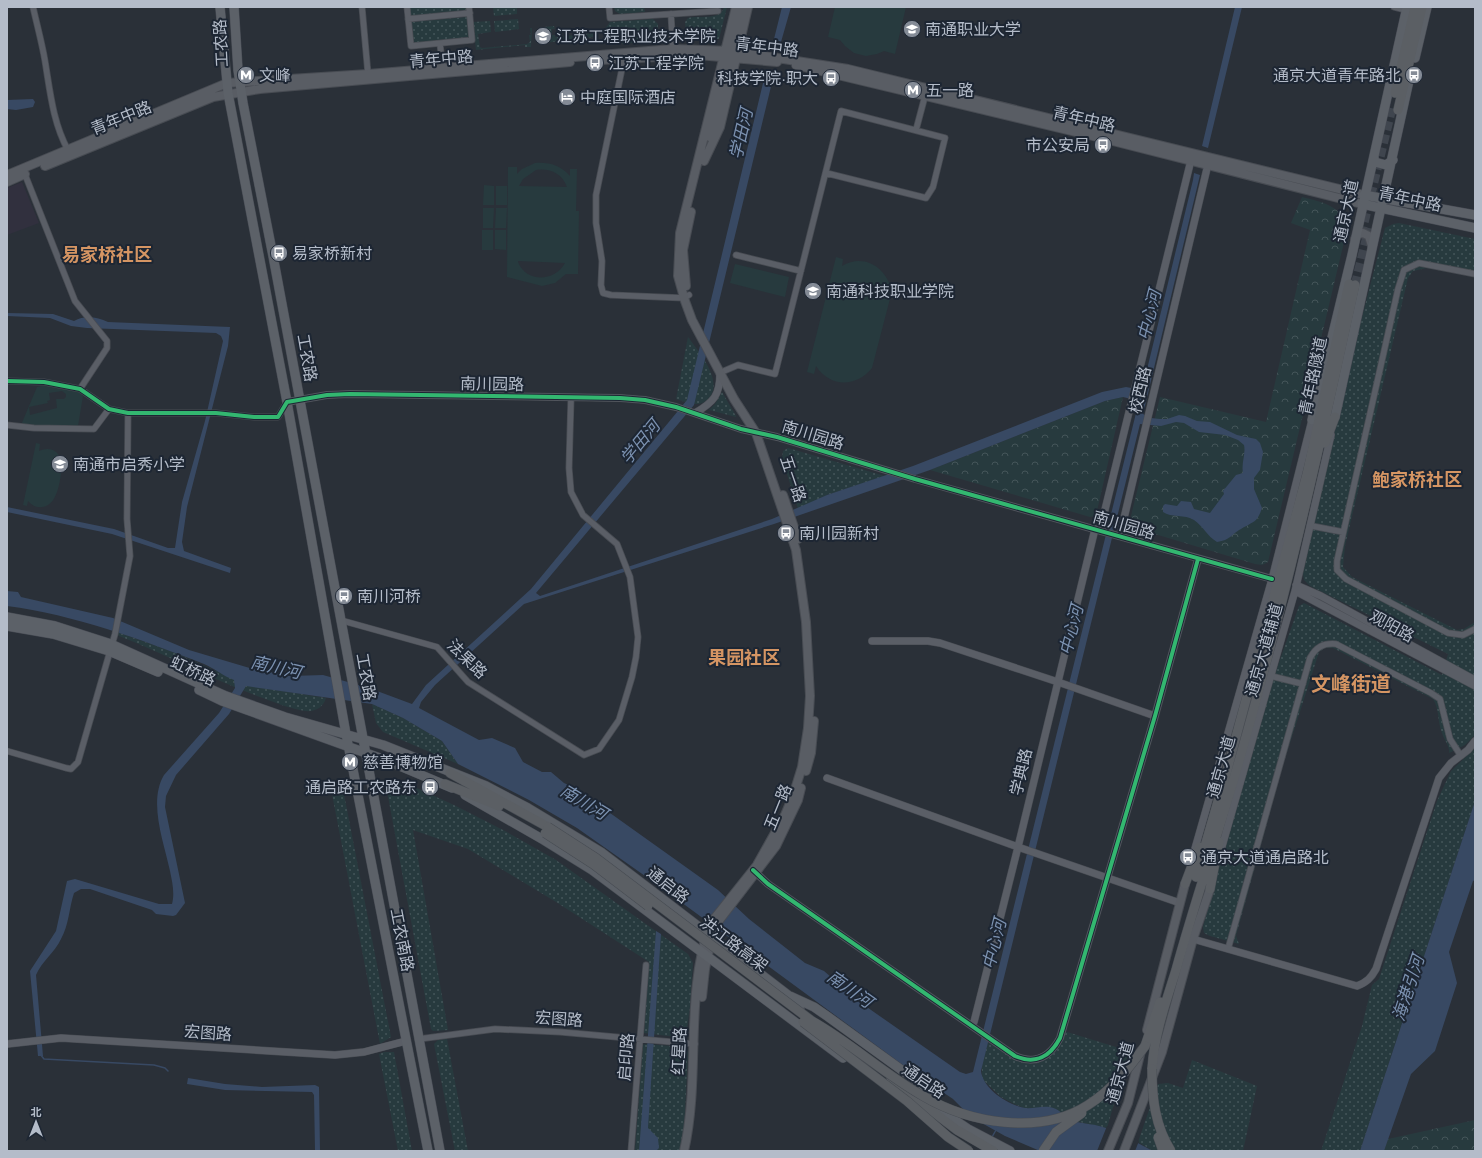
<svg xmlns="http://www.w3.org/2000/svg" width="1482" height="1158" viewBox="0 0 1482 1158" font-family="Jost,'Noto Sans SC',sans-serif">
	<defs>
		<pattern id="grass-dots" width="8" height="8" patternUnits="userSpaceOnUse"><rect width="8" height="8" fill="#273a3e"/><path d="M2 2h.1M6 6h.1" fill="none" stroke="#445559" stroke-width="1.8" stroke-linecap="round"/></pattern>
		<pattern id="forest-crowns" width="20" height="18" patternUnits="userSpaceOnUse"><rect width="20" height="18" fill="#273a3e"/><path d="M2 6a3 3 0 1 1 6 0M12 15a3 3 0 1 1 6 0" fill="none" stroke="#445559"/></pattern>
	</defs>
	<rect width="100%" height="100%" fill="#2a3038"/>
	<path fill="#31303e" d="M22,182l17,41 -32,12v-47z"/>
	<path fill="url(#grass-dots)" d="M409,7h57v3l-56,6z
		M493,7h38l-14,1v6l-23,2z
		M614,7h30l1,5 -25,2 -5,-3z
		M724,7h3l-8,32 -36,1 -1,-7h4l-1,-11 3,-4c11,-3 33,3 36,-11z
		M467,17l2,20 -56,6 -2,-21z
		M518,19l1,10 -24,3 -1,-11z
		M653,19l5,5v11l6,-1 -3,6 -38,4 -4,-3 -13,1 -1,-13 5,-7z
		M490,21l1,11 -13,2 2,13 2,1 45,-4 3,-2 -1,-7h2l-1,-7h2l-1,19h-6v-2l-49,5 -3,-28z
		M554,26l1,3h-3v6h3v2l38,-4v4l-49,6v-16z
		M1399,223l76,16v38l-48,-9 -14,3 -5,7 -63,268 -2,21 9,10 105,53 7,-1 11,-7v113l-10,10 -16,8c1,-7 -5,-13 -7,-20 -5,-13 -2,-22 -9,-34l-100,-51h-8l-6,4 -36,113 -47,171 3,8 -29,-8 -6,-3 -1,-6 43,-161 25,-81 28,-79 5,-3 138,72 6,-21 -138,-68 -6,-6 -1,-7 43,-194 39,-151 8,-4z
		M688,337c10,14 35,42 22,60 -10,12 -21,6 -34,2z
		M722,392l14,24v1l-27,-7 6,-6z
		M788,448l97,28 -58,19 -29,14 -16,-51 1,-7z
		M117,632l56,20 78,34 75,12c-3,10 -11,14 -21,13 -14,-2 -29,-8 -42,-13 -49,-17 -95,-43 -144,-62z
		M372,704l31,14 39,23 16,23 -75,-32 -7,-9z
		M1475,748v53l-115,350h-39l41,-125 10,-41 7,-6 58,-178 14,-30z
		M399,780l55,25 51,26 51,29 132,94 5,9 -3,44 -4,29 -2,2 -40,-5 5,-71 -93,-60 -88,-53 -55,-19 35,200 -15,1 -2,-2 -44,-238 3,-9z
		M343,789l48,248 -11,7 -48,-250z
		M1064,1031l65,20 -22,77 -33,-7 -8,-4 -10,-8 -32,-1 -10,-4 -13,-7 -19,-18v-15l6,-22 18,12 32,7z
		M447,1039l21,112h-13l-21,-107 4,-4z
		M646,1044l38,3 4,5 -4,79 -4,20h-45l8,-106z
		M384,1052h10l18,99h-14l-19,-97z
		M1192,1060l65,26 -14,65h-90l-15,-9 20,-58 10,-1 15,5z"/>
	<path fill="url(#forest-crowns)" d="M1302,197c20,5 37,8 46,28l-80,337 -6,3 -7,-1 -120,-36 -3,-4 -1,-8 29,-119 106,25 44,-192 -19,-7z
		M1123,397l-26,114 -3,5 -4,1 -160,-47 175,-69z
		M1475,1120v31h-91l4,-12z"/>
	<path fill="#273a3e" fill-rule="evenodd" d="M835,7h71l-11,47 -11,-3 -7,3 -11,2 -12,-3 -9,-7 -5,-6 -12,-3z
		M535,163c14,-1 25,2 35,13v-7h7l-1,42h3l-1,63h-12l-11,9 -13,3 -35,-9 1,-110h9v7l5,-5zM536,170c13,-2 26,3 31,17l-48,-1 4,-7zM518,262v-1l47,2c-10,19 -39,20 -47,-1z
		M484,185l10,1v19h-11z
		M496,186h11v19h-11z
		M483,208h11l-1,20h-10z
		M496,208h11l-1,20h-11z
		M482,230h11v20h-11z
		M495,230h11v20l-11,-1z
		M836,257l7,2 -1,7c22,-13 44,1 50,25l-20,77c-15,19 -42,20 -56,-2l-2,8 -7,-2z
		M735,264l54,13 -4,20 -55,-14z
		M46,385l31,5 6,6 -5,30 -57,-1 16,-38zM62,391l4,3v3l-2,2h-8l1,9 -27,7 -1,-8 19,-4 -1,-2 3,-1 -1,-7z
		M36,443l4,1 -1,7c10,-5 20,-1 23,11 -1,13 -3,44 -20,45 -6,1 -10,-2 -14,-6l-1,5 -4,-1z"/>
	<path fill="#384963" fill-rule="evenodd" d="M782,7h9l-10,35 -7,-3z
		M1235,7h7l-34,141 -6,-2z
		M775,70l-81,335 -158,188 4,3 232,-77 55,-24 86,-29 189,-74 24,-5 16,3 51,-210 1,-7 6,2 -57,239 8,4 9,1h7l12,-4 6,1 12,5 13,1 27,13 19,4 4,4 3,9 -3,18 -6,8v11l8,19c-5,15 -8,13 -21,21 -11,6 -10,11 -24,13 -10,-6 -14,-16 -23,-22 -9,-6 -23,-2 -31,-8v-6l2,-2 12,2 4,-5 10,1 3,7 16,4 14,-19 -1,-3 13,-16 7,-2c-2,-10 3,-19 1,-28l-6,-5 -13,-5 -26,-3 -15,-9 -8,-1 -15,4 -21,-2 -159,647c2,18 27,34 44,37 10,1 21,-4 31,1 6,3 10,9 17,12 11,3 23,3 33,7 16,6 32,15 47,23h-113l-35,-15 -34,-19 -18,-18 -42,-28 -256,-188 -78,-55 -48,-28 -71,-36 -16,-23 -39,-23 -31,-14 -126,-18 -17,28 -53,61 -10,21 -1,11 20,96 -9,12 -3,1 -17,-2 -4,-4 -62,-21h-9l-7,4c-5,15 -5,32 -13,46 -6,13 -19,22 -25,36l7,81h-5l-8,-85 26,-40 11,-50 8,-2 84,25h13c3,-11 0,-23 -2,-33 -6,-29 -22,-69 -6,-96l55,-62 16,-25 -1,-8c-11,-4 -20,-12 -30,-16 -64,-25 -129,-49 -197,-58v-15l11,1 3,5 92,21 76,32 64,19 38,7 32,-1 46,13 43,16 14,-19 105,-96 156,-189 77,-321zM1123,397l16,4 -166,671 -7,2 -6,-2 -99,-69 -37,-32 -19,-8 -56,-44 -31,-29 -143,-102 -11,-5 -13,-11h-9l-19,-10 -8,-14 -23,-10 -13,2 -60,-32 2,-6 14,-17 89,-81 250,-80 156,-54 175,-69z
		M33,99l2,3 -2,5 -17,3 -9,-1v-9z
		M7,313l46,1 21,7c11,-6 23,-4 34,1l122,5 -2,19 -41,161 -5,35 2,9 47,17 -1,5 -118,-39 -105,-22v-5l107,22 54,19h7l7,-46 23,-81 18,-80 -2,-5 -5,-3 -129,-5 -16,-2 -21,-8 -43,-2z
		M1475,801v79l-2,1 -24,71 8,31 -22,68 -24,23 -27,77h-24z
		M656,931l5,3 -13,194 10,10 1,10 -3,3h-17z
		M188,1078l37,6 37,3 53,-2 4,2 1,64h-5l-1,-56 -2,-3 -87,-2 -38,-6z"/>
	<path fill="#2a3038" d="M1107,1126l32,15 -4,10h-38z"/>
	<g fill="none" stroke-linecap="round" stroke-linejoin="round">
		<path stroke="#384963" stroke-width="1.5" d="M40,1054l4,5 110,6 11,3 3,3
			M992,1137l4,-7"/>
		<path stroke="#3f454e" stroke-width="9" stroke-dasharray="9 4.5" stroke-linecap="butt" d="M1361,235l31,-127
			M1355,285l14,-57"/>
		<defs>
			<path id="minor" d="M33,7c4,18 9,36 12,54 5,30 8,62 23,89
				M362,7l6,67
				M407,7l4,39 61,-6 -3,-33
				M609,7l1,11 108,-7
				M1394,7l12,3
				M671,14l2,38
				M408,19l62,-6
				M440,44l3,27
				M624,59l-28,136v28l6,38 -1,24 2,8 8,2 73,3 5,-3
				M916,130l9,-34
				M24,172l51,129 32,40v7l-27,41
				M736,255l65,16
				M1475,274l-56,-11 -15,7 -6,19 -61,272v9l9,9 102,54 15,2 12,-6
				M724,371l14,-6 37,9 66,-263 104,27 -12,49 -7,11 -100,-25
				M7,381l37,1 36,7 29,20 19,4h88l38,4h24l9,-15
				M7,425l27,3 60,1 15,-20
				M1312,526l31,6
				M340,620l97,27 31,35 116,73 15,-6 20,-29 13,-43 4,-20 2,-20 -8,-60 -13,-33 -34,-29 -12,-23 -2,-24 2,-70
				M1271,676l32,8
				M7,751l59,17 5,1 7,-7 37,-128 15,-78 -3,-37 1,-106
				M1228,949l82,-291c6,-11 13,-15 26,-14l95,49 9,6 10,40 11,17
				M419,1039l76,-10 65,3 135,12
				M631,1151l15,-186"/>
			<path id="tertiary" d="M287,402l40,-7 23,-1 270,4 25,2 31,7 65,22 36,8 138,42 357,100
				M695,413c19,-11 25,-18 25,-40
				M1100,530l92,-374
				M1120,535l89,-375
				M1296,585l25,11 154,84
				M1295,591l180,95
				M872,641h56l12,2 118,39 97,34
				M827,778l191,69 162,56
				M1221,850l74,-259 36,-156
				M1194,852l78,-273 40,-159
				M753,870l15,14 247,172c20,9 35,1 45,-18l95,-322 43,-157
				M1193,939l164,47c10,-4 14,-8 19,-17l63,-191 12,-15 17,-13 7,-9
				M974,1022l44,-175 77,-318
				M7,1044l54,-6 274,17 29,-3 42,-11"/>
			<path id="secondary" d="M599,60l99,-5 79,7
				M796,65l301,72 265,67
				M710,137l32,-130
				M704,161l16,-34 28,-120
				M45,166l168,-69 47,-8 310,-27
				M7,175l220,-92 141,-9 305,-25 59,2 116,18 516,126
				M7,182l18,-8
				M1355,239l3,-5 5,-1 6,3 3,10
				M686,286l-3,-36 8,-38
				M783,495l15,44
				M806,771l5,-18 3,-32
				M702,997l3,-28 9,-42 62,-81 22,-46 3,-12
				M1147,1030l38,-146
				M684,1151c17,-74 0,-155 26,-227l47,-59 28,-50 8,-19 9,-29 6,-39 2,-32 -4,-74 -10,-72 -40,-117 -22,-34 -42,-79 -7,-19 -7,-25 2,-43 56,-226
				M1108,1151l20,-48 13,-52
				M1124,1151l38,-99 31,-113 17,-50"/>
			<path id="primary" d="M220,7l8,86 59,309 59,332 82,417
				M234,7l4,63 5,33 30,153 167,895
				M1415,58l12,-51
				M1374,158l1,4 11,3 7,-5
				M1364,195l111,20
				M1362,204l113,24
				M1335,417l75,-341
				M1312,420l40,-165 55,-248
				M7,617l48,9 56,18 115,52 59,21 98,28 103,41 42,22 73,44 187,143 12,15
				M7,626l46,8 56,17 49,21
				M199,690l23,11 166,60 64,27
				M465,795l77,44 50,31 251,188
				M790,996l24,11 13,9 94,68 16,19
				M931,1104l37,25 42,22"/>
			<path id="trunk" d="M1395,93l20,-86
				M1398,110l24,-103
				M1325,443l10,-26
				M450,773l98,54
				M445,784l54,22
				M1196,877l31,-107 80,-296 42,-190
				M1185,884l14,-37
				M1210,889l9,-47
				M1145,1046l15,-44
				M1152,1069c2,-34 14,-67 24,-99 18,-65 40,-130 59,-195 47,-161 84,-325 120,-490
				M891,1080l66,50 36,21"/>
		</defs>
		<use href="#minor" stroke="#484c53" stroke-width="7"/>
		<use href="#tertiary" stroke="#484c53" stroke-width="8"/>
		<use href="#secondary" stroke="#484c53" stroke-width="10"/>
		<use href="#primary" stroke="#484c55" stroke-width="10"/>
		<use href="#trunk" stroke="#474c53" stroke-width="10"/>
		<use href="#minor" stroke="#5a5e66" stroke-width="5.5"/>
		<use href="#tertiary" stroke="#5a5e66" stroke-width="7"/>
		<use href="#secondary" stroke="#595d64" stroke-width="8"/>
		<use href="#primary" stroke="#5c6168" stroke-width="9"/>
		<use href="#trunk" stroke="#5b5f64" stroke-width="9"/>
		<defs>
			<path id="trunk-bridge" d="M548,827l48,31 216,163c39,22 72,53 111,75 46,27 117,40 165,9 24,-15 41,-37 57,-59
				M545,833l48,31 55,42
				M803,1022l104,79 41,36 21,14
				M1152,1069c0,29 3,57 19,82
				M1158,1137l5,14
				M1043,1151l13,-19 26,-19"/>
		</defs>
		<use href="#trunk-bridge" stroke="#474c53" stroke-width="10" stroke-linecap="butt"/>
		<use href="#trunk-bridge" stroke="#5b5f64" stroke-width="9"/>
		<defs>
			<path id="cycleway" d="M7,381l37,1 36,7 29,20 19,4h88l38,4h24l9,-15 40,-7 23,-1 270,4 25,2 31,7 65,22 36,8 138,42 357,100
				M753,870l15,14 247,172c20,9 35,1 45,-18l95,-322 43,-157"/>
		</defs>
		<use href="#cycleway" stroke="#1d2633" stroke-width="6"/>
		<use href="#cycleway" stroke="#33b770" stroke-width="4"/>
	</g>
	<defs>
		<symbol id="university-disc" viewBox="-11 -11 22 22"><circle r="9.5" fill="#848b96" stroke="#1d2633"/><path d="M0-5L7-2L0 1L-7-2ZM-4 1L0 2.5L4 1V4Q0 6-4 4Z" fill="#fff"/></symbol>
		<symbol id="bus-disc" viewBox="-11 -11 22 22"><circle r="9.5" fill="#848b96" stroke="#1d2633"/><path d="M-5-6H5V4H4V6H2V4H-2V6H-4V4H-5ZM-3.5-4V0h7V-4ZM-3.5 1.2v1.5H-2V1.2ZM2 1.2v1.5H3.5V1.2Z" fill="#fff"/></symbol>
		<symbol id="metro-disc" viewBox="-11 -11 22 22"><circle r="9.5" fill="#848b96" stroke="#1d2633"/><path d="M-5.5 5V-5H-3L0 0L3-5H5.5V5H3V-.5L0 4L-3-.5V5Z" fill="#fff"/></symbol>
		<symbol id="hotel-disc" viewBox="-11 -11 22 22"><circle r="9.5" fill="#848b96" stroke="#1d2633"/><path d="M-6-4.5h1.5V1H6V5H4.5V3h-9V5H-6ZM-4 0a1.8 1.8 0 1 1 3.6 0ZM.5 0V-2.5h3Q6-2.5 6 0Z" fill="#fff"/></symbol>
		<symbol id="school-disc" viewBox="-11 -11 22 22"><circle r="9.5" fill="#848b96" stroke="#1d2633"/><path d="M0-5L7-2L0 1L-7-2ZM-4 1L0 2.5L4 1V4Q0 6-4 4Z" fill="#fff"/></symbol>
	</defs>
	<g fill-rule="evenodd">
		<use href="#university-disc" x="902" y="19" width="20" height="20"/>
		<use href="#university-disc" x="533" y="26" width="20" height="20"/>
		<use href="#bus-disc" x="585" y="53" width="20" height="20"/>
		<use href="#metro-disc" x="236" y="65" width="20" height="20"/>
		<use href="#bus-disc" x="1404" y="65" width="20" height="20"/>
		<use href="#bus-disc" x="821" y="68" width="20" height="20"/>
		<use href="#metro-disc" x="903" y="80" width="20" height="20"/>
		<use href="#hotel-disc" x="557" y="87" width="20" height="20"/>
		<use href="#bus-disc" x="1093" y="135" width="20" height="20"/>
		<use href="#bus-disc" x="269" y="243" width="20" height="20"/>
		<use href="#university-disc" x="803" y="281" width="20" height="20"/>
		<use href="#school-disc" x="50" y="454" width="20" height="20"/>
		<use href="#bus-disc" x="776" y="523" width="20" height="20"/>
		<use href="#bus-disc" x="334" y="586" width="20" height="20"/>
		<use href="#metro-disc" x="340" y="752" width="20" height="20"/>
		<use href="#bus-disc" x="420" y="777" width="20" height="20"/>
		<use href="#bus-disc" x="1178" y="847" width="20" height="20"/>
	</g>
	<g text-anchor="middle" dominant-baseline="central" stroke-width="4" stroke-linejoin="round" paint-order="stroke">
		<g font-size="16" fill="#b4bcc9" stroke="#1d2633" text-anchor="start">
			<text x="925" y="29">南通职业大学</text>
			<text x="556" y="36">江苏工程职业技术学院</text>
			<text x="608" y="63">江苏工程学院</text>
			<text x="259" y="75">文峰</text>
			<text x="1401" y="75" text-anchor="end">通京大道青年路北</text>
			<text x="818" y="78" text-anchor="end">科技学院·职大</text>
			<text x="926" y="90">五一路</text>
			<text x="580" y="97">中庭国际酒店</text>
			<text x="1090" y="145" text-anchor="end">市公安局</text>
			<text x="292" y="253">易家桥新村</text>
			<text x="826" y="291">南通科技职业学院</text>
			<text x="73" y="464">南通市启秀小学</text>
			<text x="799" y="533">南川园新村</text>
			<text x="357" y="596">南川河桥</text>
			<text x="363" y="762">慈善博物馆</text>
			<text x="417" y="787" text-anchor="end">通启路工农路东</text>
			<text x="1201" y="857">通京大道通启路北</text>
		</g>
		<g font-size="16" fill="#b4bcc9" stroke="#1d2633">
			<text transform="translate(221 43) rotate(-93)">工农路</text>
			<text transform="translate(767 47) rotate(7)">青年中路</text>
			<text transform="translate(441 59) rotate(-5)">青年中路</text>
			<text transform="translate(121 118) rotate(-22)">青年中路</text>
			<text transform="translate(1084 119) rotate(13)">青年中路</text>
			<text transform="translate(1410 199) rotate(12)">青年中路</text>
			<text transform="translate(1346 211) rotate(-78)">通京大道</text>
			<text transform="translate(307 358) rotate(80)">工农路</text>
			<text transform="translate(1313 376) rotate(-78)">青年路隧道</text>
			<text transform="translate(492 384) rotate(1)">南川园路</text>
			<text transform="translate(1140 390) rotate(-77)">校西路</text>
			<text transform="translate(813 435) rotate(17)">南川园路</text>
			<text transform="translate(793 479) rotate(71)">五一路</text>
			<text transform="translate(1124 525) rotate(16)">南川园路</text>
			<text transform="translate(1392 626) rotate(29)">观阳路</text>
			<text transform="translate(1264 650) rotate(-74)">通京大道辅道</text>
			<text transform="translate(467 659) rotate(44)">法果路</text>
			<text transform="translate(193 671) rotate(25)">虹桥路</text>
			<text transform="translate(366 677) rotate(80)">工农路</text>
			<text transform="translate(1221 767) rotate(-74)">通京大道</text>
			<text transform="translate(1021 772) rotate(-77)">学典路</text>
			<text transform="translate(778 807) rotate(-68)">五一路</text>
			<text transform="translate(668 885) rotate(38)">通启路</text>
			<text transform="translate(402 940) rotate(79)">工农南路</text>
			<text transform="translate(734 944) rotate(37)">洪江路高架</text>
			<text transform="translate(559 1019) rotate(4)">宏图路</text>
			<text transform="translate(208 1033) rotate(4)">宏图路</text>
			<text transform="translate(679 1051) rotate(-87)">红星路</text>
			<text transform="translate(626 1057) rotate(-85)">启印路</text>
			<text transform="translate(1120 1073) rotate(-75)">通京大道</text>
			<text transform="translate(924 1081) rotate(34)">通启路</text>
		</g>
		<g font-size="17" font-style="italic" fill="#7c92b1" stroke="#1d2633">
			<text transform="translate(741 134) rotate(-77)">学田河</text>
			<text transform="translate(1149 315) rotate(-76)">中心河</text>
			<text transform="translate(640 442) rotate(-50)">学田河</text>
			<text transform="translate(1071 630) rotate(-76)">中心河</text>
			<text transform="translate(276 667) rotate(13)">南川河</text>
			<text transform="translate(584 802) rotate(31)">南川河</text>
			<text transform="translate(994 944) rotate(-76)">中心河</text>
			<text transform="translate(1408 988) rotate(-72)">海港引河</text>
			<text transform="translate(850 989) rotate(35)">南川河</text>
		</g>
		<g font-size="18" font-weight="bold" fill="#d59563" stroke="#1d2633">
			<text x="107" y="255">易家桥社区</text>
			<text x="1417" y="480">鲍家桥社区</text>
			<text x="744" y="658">果园社区</text>
		</g>
		<g font-size="20" font-weight="bold" fill="#d59563" stroke="#1d2633">
			<text x="1351" y="684">文峰街道</text>
		</g>
	</g>
	<rect width="1482" height="1158" fill="none" stroke="#b4bcc9" stroke-width="16"/>
	<g transform="translate(36 1122)" stroke="#1d2633" stroke-width="3" paint-order="stroke">
	<path d="M0-3L7 15L0 10L-7 15Z" fill="#b4bcc9"/>
	<text y="-6" font-size="11" font-weight="bold" text-anchor="middle" fill="#b4bcc9">北</text>
	</g>
</svg>
